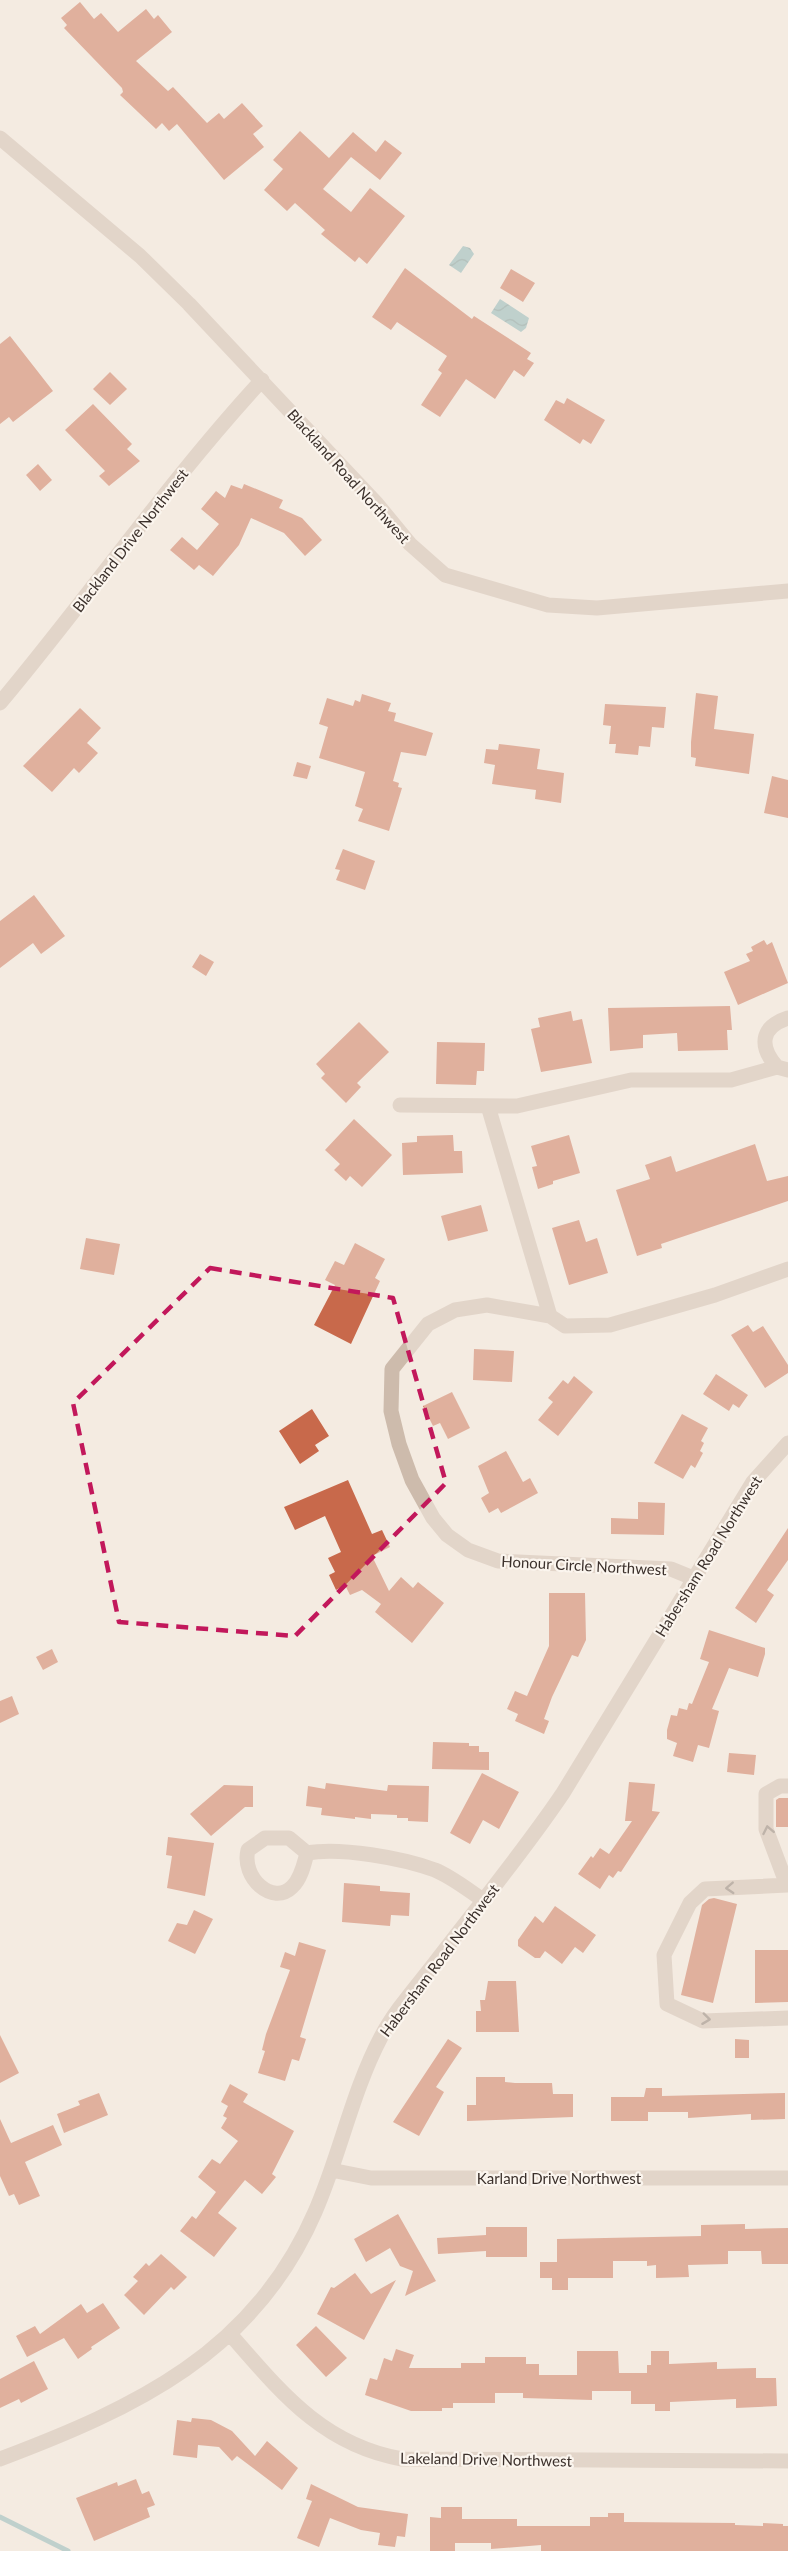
<svg xmlns="http://www.w3.org/2000/svg" width="788" height="2551" viewBox="0 0 788 2551" font-family="Lato,sans-serif">
	<defs>
		<pattern id="water-waves" width="16" height="10" patternUnits="userSpaceOnUse" patternTransform="scale(1.5)"><rect width="16" height="10" fill="#7fb0b2"/><path d="M0 5q4-4 8 0t8 0" fill="none" stroke="#699091"/></pattern>
	</defs>
	<rect width="100%" height="100%" fill="#f4ebe1"/>
	<path fill="url(#water-waves)" d="M463,246l7,2 4,6 -13,19 -12,-8z
		M500,299l29,19 -3,10 -5,4 -30,-19z"/>
	<g fill="none" stroke-linecap="round" stroke-linejoin="round">
		<path stroke="#7fb0b2" stroke-width="5" d="M0,2517l68,34"/>
	</g>
	<path fill="#c8694b" d="M80,2l14,17 7,-6 17,19 28,-23 8,10 4,-4 14,17 -36,29 32,30 5,-4 34,36 12,-10 5,6 18,-16 21,23 -10,8 11,13 -40,33 -47,-56 -8,7 -7,-8 -6,6 -36,-34 3,-3 -1,-4 -58,-60 3,-3 -6,-7z
		M300,131l29,27 24,-26 23,20 9,-12 17,13 -22,27 -29,-23 -28,32 28,23 19,-24 35,28 -38,48 -8,-7 -4,5 -34,-28 4,-4 -30,-27 -8,8 -23,-21 19,-21 -10,-9z
		M405,268l67,51 2,-3 57,37 -4,6 7,4 -10,14 -10,-7 -19,29 -29,-20 -26,38 -19,-12 21,-32 -4,-3 9,-14 -50,-34 -6,8 -19,-13z
		M511,269l24,14 -12,19 -23,-14z
		M10,336l43,55 -40,31 -4,-5 -9,7v-80z
		M110,372l17,17 -17,16 -17,-16z
		M567,398l38,22 -14,24 -8,-5 -3,5 -36,-24 12,-20 8,4z
		M93,404l39,40 -5,5 13,12 -31,25 -10,-10 6,-5 -40,-41z
		M38,464l14,16 -12,11 -14,-16z
		M244,484l39,16 -4,8 23,10 20,22 -17,16 -21,-23 -33,-15 -12,27 -26,31 -14,-11 -5,5 -24,-20 12,-13 15,13 22,-26 -18,-15 15,-18 9,7 6,-13 11,4z
		M696,693l22,3 -4,33 40,5 -5,40 -54,-8 1,-8 -5,-1v-15z
		M362,694l29,9 -3,8 8,2 -2,8 39,12 -7,23 -25,-4 -8,29 6,2 -1,4 4,1 -13,43 -31,-10 5,-12 -8,-3 10,-34 -46,-14 9,-31 -9,-3 8,-26 26,8 2,-6 5,2z
		M605,704l61,3 -2,21 -12,-1 -2,20 -11,-1 -1,9 -23,-2 1,-9h-7l2,-18 -8,-1z
		M80,708l21,20 -14,15 11,10 -19,20 -5,-5 -22,24 -29,-26z
		M499,744l41,5 -3,20 27,4 -3,30 -26,-4 1,-9 -44,-6 3,-19 -11,-2 2,-14 12,1z
		M297,762l14,4 -4,13 -14,-3z
		M772,776l16,4v38l-24,-5z
		M343,849l32,12 -10,29 -29,-10 4,-10 -5,-1z
		M34,895l31,41 -24,18 -8,-11 -33,25v-47z
		M764,940l3,5 5,-3 16,41 -50,22 -14,-33 26,-11 -4,-7 7,-3 -2,-4z
		M200,954l14,8 -8,14 -14,-9z
		M730,1006l2,24h-5l1,20 -50,1 -1,-18 -34,2v13l-33,3 -2,-43z
		M571,1011l2,10 9,-2 10,44 -51,9 -10,-43 9,-2 -2,-9z
		M359,1022l30,30 -32,31 4,4 -15,16 -25,-25 4,-4 -9,-10z
		M437,1042l48,1 -1,28h-7l-1,14 -40,-1z
		M354,1119l38,36 -30,32 -12,-11 -4,5 -12,-11 6,-6 -15,-14z
		M453,1135l1,16h8l1,22 -60,2 -1,-32 15,-1v-6z
		M569,1135l11,38 -27,8v3l-15,5 -6,-22 5,-1 -6,-20z
		M755,1144l12,37 21,-5v25l-127,43 1,4 -25,8 -21,-66 34,-11 -5,-14 26,-9 5,16z
		M481,1205l7,26 -40,10 -7,-25z
		M579,1220l7,22 11,-4 11,35 -39,12 -17,-57z
		M86,1238l34,6 -6,31 -34,-6z
		M355,1243l30,16 -10,19 5,3 -29,63 -37,-19 21,-40 -10,-5 10,-19 9,4z
		M748,1325l5,7 10,-6 25,39v8l-23,15 -34,-53z
		M474,1349l40,2 -2,31 -39,-2z
		M716,1374l32,21 -9,13 -6,-4 -4,7 -26,-17z
		M574,1376l19,16 -35,44 -20,-16 15,-18 -5,-4 15,-18 5,4z
		M452,1392l18,36 -22,11 -8,-16 -7,3 -10,-20z
		M312,1409l17,27 -14,9 4,6 -19,13 -21,-33z
		M682,1414l26,14 -7,13 3,2 -4,8 3,2 -8,15 -4,-3 -8,14 -29,-16z
		M506,1451l17,31 7,-4 8,15 -37,20 -3,-5 -9,5 -8,-15 8,-5 -11,-27z
		M348,1480l24,54 10,-4 8,17 -18,9 17,35 12,-14 12,11 5,-6 26,21 -32,40 -37,-31 6,-8 -19,-14 -12,5 -5,-10 -9,5 -7,-15 6,-3 -7,-14 13,-6 -16,-36 -30,14 -11,-23z
		M638,1502l27,1 -1,32 -53,-1v-16l27,1z
		M788,1528v32l-21,30 7,5 -18,28 -21,-15z
		M549,1593h36l1,47 -8,17 -6,-2 -20,42 -8,22 5,2 -5,13 -29,-13 3,-7 -11,-5 8,-18 12,5 22,-50z
		M709,1630l56,18v6l-7,23 -29,-9 -17,41 7,2 -10,37 -11,-3 -5,17 -20,-6 4,-13 -10,-4v-9l4,-15 6,1 2,-8 8,2 2,-7 3,1 17,-42 -9,-3z
		M52,1649l6,13 -15,8 -7,-13z
		M12,1696l7,18 -19,9v-22z
		M433,1742l36,1v3h10v6h10v18l-57,-1z
		M729,1753l27,2 -2,20 -27,-3z
		M482,1773l37,19 -20,37 -16,-9 -13,24 -20,-11z
		M629,1782l26,2 -3,27 8,1 -39,60 -3,-1 -5,7 -4,-3 -9,14 -22,-15 13,-18 2,2 7,-10 9,6 23,-33h-7z
		M326,1783l61,8 1,-6 41,1 -1,36 -20,-1v-3h-11v-3l-26,-1v5l-16,-2v2l-34,-4 1,-7 -16,-2 2,-20 17,3z
		M224,1785l29,1v21h-8l-34,29 -21,-22z
		M779,1798h9v29h-12v-27z
		M168,1837l46,6 -9,53 -38,-8 5,-32 -6,-1z
		M344,1883l36,3v5l30,2 -1,23 -18,-1 -1,11 -48,-4z
		M714,1898l23,6 -24,99 -32,-8 21,-90 7,-6z
		M555,1906l41,29 -13,18 -8,-6 -13,17 -17,-13 -5,7h-5l-17,-12v-6l17,-24 8,7z
		M194,1910l19,9 -18,35 -27,-13 9,-18 10,2z
		M299,1942l27,8 -26,87 6,2 -7,22 -7,-2 -7,22 -27,-8 7,-22 -3,-1 4,-16 24,-64 -10,-3 5,-15 10,4z
		M755,1950h33v52l-33,1z
		M488,1981h28l3,51h-43v-21h5l-1,-11h5z
		M0,2035l19,38 -19,10z
		M448,2039l14,9 -26,39 8,5 -25,44 -26,-14z
		M735,2039l14,1v18h-14z
		M476,2077h29v5l10,1h37l1,11h20v23l-106,4v-16h9z
		M230,2084l18,10 -5,8 51,29 -22,43 4,3 -14,17 -17,-14 -27,33 19,15 -23,29 -34,-26 12,-15 4,3 20,-27 -18,-15 14,-18 8,5 18,-23 -17,-13 6,-10 -4,-2 5,-10 -7,-4z
		M646,2088h16v8l123,-3v26l-34,1v-6l-63,4v-6h-40v9h-37v-24h33z
		M99,2093l9,22 -44,18 -7,-19 23,-9 -2,-4z
		M0,2119l11,24 42,-18 9,20 -37,17 15,34 -21,9 -5,-11 -5,2 -9,-20z
		M398,2214l38,67 -31,15 8,-25 -13,-5 -10,-18 -24,14 -12,-23z
		M745,2224v5l43,-1v36h-26l-1,-13h-33v13l-40,1 1,12 -33,1v-13l-9,1v-5h-34v17h-45v12h-16v-12h-12v-16h17v-23l144,-3v-11z
		M486,2227h41v30h-41v-6l-48,3 -1,-16 49,-3z
		M161,2254l26,23 -13,13 -3,-3 -27,28 -20,-20 14,-14 -5,-4 13,-14 3,3z
		M355,2273l16,21 25,-14 -32,60 -47,-26 14,-27 3,1z
		M103,2303l17,25 -29,19 1,2 -14,10 -14,-21 -37,19 -11,-21 19,-10 5,8 41,-30 6,9z
		M316,2326l31,32 -21,19 -30,-32z
		M396,2349l18,6 -5,13h52v-5h24v-6h41v7h13v11h38v-24h41l1,22h28v-8h4v-14h18v13l48,-2v7l39,-1v10h20l1,28 -41,2v-9l-66,3v9h-15v-7h-24v-13h-39v9l-69,-2v-5h-28v10h-42v5h-11v3h-31l-46,-16 5,-17 7,2 7,-22 8,3z
		M34,2361l14,28 -27,14 -2,-4 -19,9v-29z
		M192,2418l19,2 21,11 23,25 12,-15 31,27 -16,22 -45,-34 -5,5 -13,-14 -21,-2 -1,13 -24,-3 4,-35 14,2z
		M136,2479l6,15 7,-3 6,14 -8,3 3,9 -56,24 -18,-43 41,-16 1,4z
		M311,2484l47,23 50,7 -3,23 -8,-1 -2,11 -17,-2 2,-12 -19,-3 -31,-12 -11,29 -22,-9 15,-37 -6,-2z
		M441,2507h21v12h55v7h73v-9h18v-4h16v9l111,1v2l28,1v-3l20,1v2h5v25h-247v-6l-50,4v-6h-36v8h-25v-34l11,1z"/>
	<g fill="none" stroke-linecap="round" stroke-linejoin="round">
		<path stroke="#cdbbac" stroke-width="15" d="M0,138l140,118 49,48 188,200 33,40 35,31 103,30 49,3 191,-17
			M0,703c89,-106 168,-221 262,-323
			M777,1067c-18,-20 -17,-40 11,-49
			M400,1105l117,1 114,-26h100l46,-13 11,3
			M488,1106l62,210
			M693,1578l-22,-9 -173,-8 -30,-11 -21,-15 -14,-17 -21,-38 -13,-36 -8,-33 1,-42 36,-45 27,-14 32,-5 63,11 15,10 45,-1 105,-30 73,-26
			M307,1853c-3,11 -6,26 -15,34 -19,19 -51,-9 -44,-37l17,-12h24l18,15c34,-6 95,5 128,17 17,7 33,20 48,30
			M787,1885l-21,-56v-35l14,-8h8
			M788,1885l-83,4 -15,14 -26,52 3,49 36,17 85,-3
			M331,2170l40,8h417
			M230,2334c50,57 92,111 172,125l386,2
			M0,2459c135,-51 254,-106 315,-247 25,-57 37,-120 66,-175 14,-27 37,-52 56,-77 42,-55 87,-109 126,-167l190,-311 35,-39"/>
	</g>
	<defs><path id="oneway-chevron" d="M-2-3.5L2.5 0L-2 3.5" fill="none" stroke-width="1.6" stroke-linecap="round" stroke-linejoin="round" transform="scale(1.5)"/></defs>
	<g stroke="#7d6f65">
		<use href="#oneway-chevron" transform="translate(768 1830) rotate(-101)"/>
		<use href="#oneway-chevron" transform="translate(730 1888) rotate(177)"/>
		<use href="#oneway-chevron" transform="translate(706 2019) rotate(7)"/>
	</g>
	<path d="M0 0H788V2551H0ZM210,1268l183,30 53,185 -151,153 -176,-14 -46,-219z" fill="#f4ebe1" fill-opacity=".55" fill-rule="evenodd"/>
	<path fill="none" stroke="#c2185b" stroke-width="4.5" stroke-dasharray="12 8" stroke-linejoin="round" d="M210,1268l183,30 53,185 -151,153 -176,-14 -46,-219z"/>
	<g text-anchor="middle" dominant-baseline="central" stroke-width="4.5" stroke-linejoin="round" paint-order="stroke">
		<g font-size="15" fill="#3b302b" stroke="#fbf5ee">
			<text transform="translate(349 476) rotate(48)">Blackland Road Northwest</text>
			<text transform="translate(130 540) rotate(-52)">Blackland Drive Northwest</text>
			<text transform="translate(708 1556) rotate(-58)">Habersham Road Northwest</text>
			<text transform="translate(584 1565) rotate(3)">Honour Circle Northwest</text>
			<text transform="translate(439 1960) rotate(-53)">Habersham Road Northwest</text>
			<text x="559" y="2178">Karland Drive Northwest</text>
			<text transform="translate(486 2459) rotate(1)">Lakeland Drive Northwest</text>
		</g>
	</g>
</svg>
